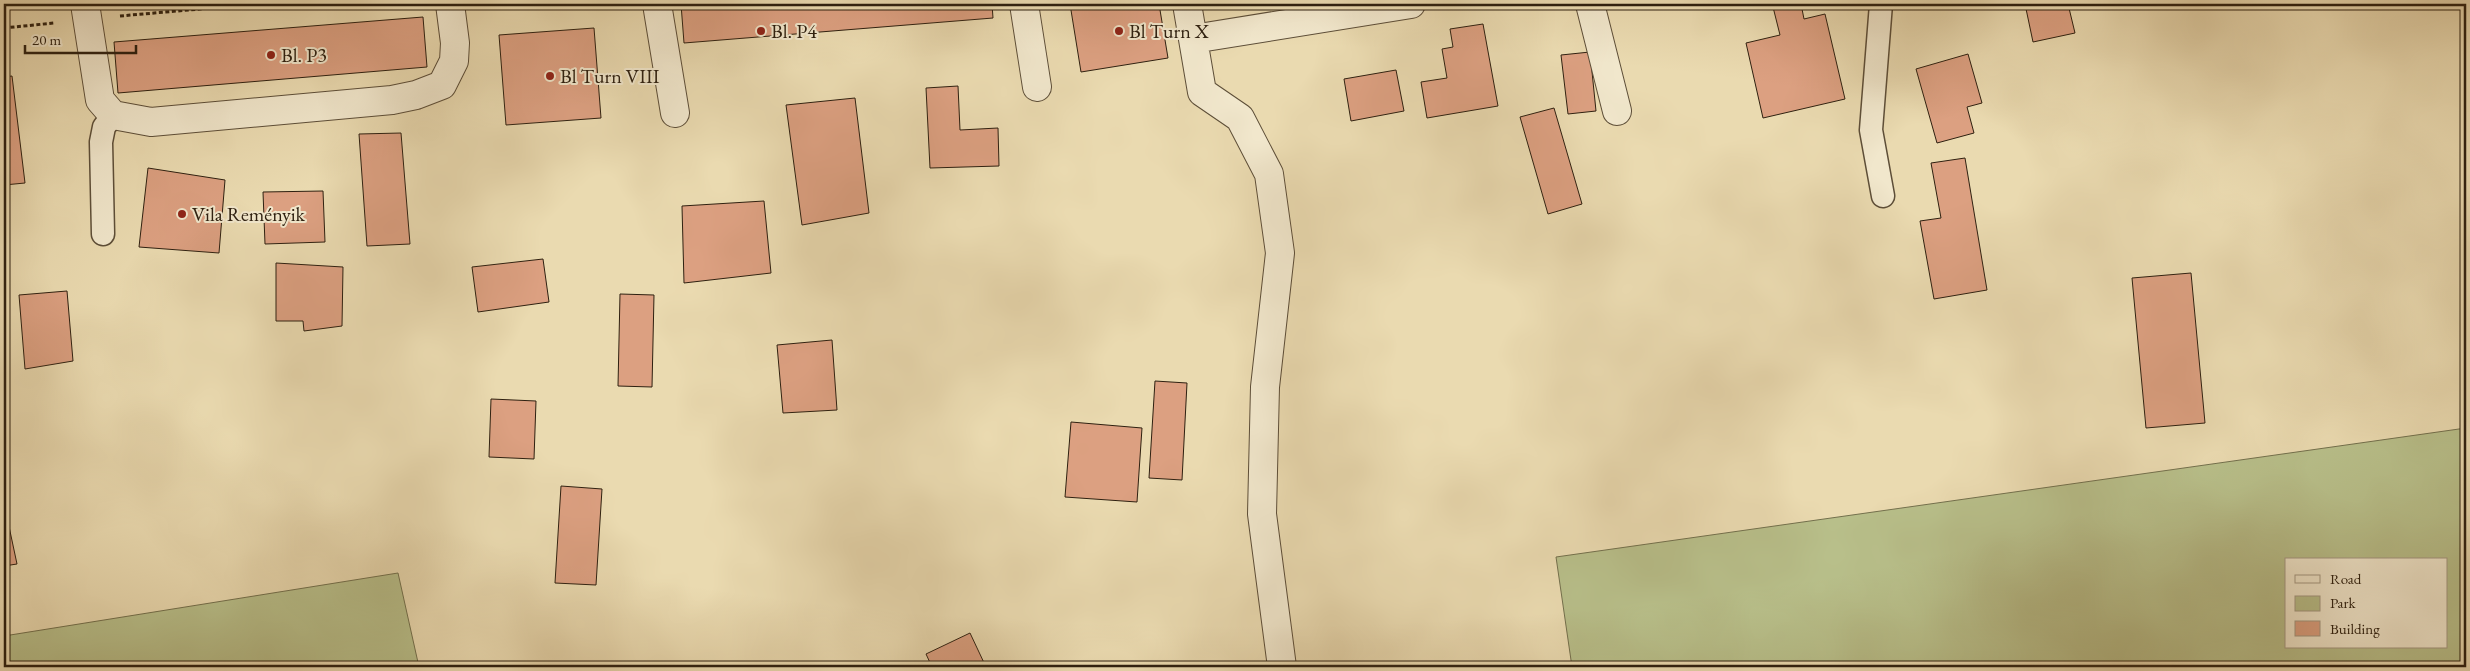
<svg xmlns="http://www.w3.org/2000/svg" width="2470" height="671" viewBox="0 0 2470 671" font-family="'EB Garamond',serif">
	<rect width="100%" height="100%" fill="#eadab0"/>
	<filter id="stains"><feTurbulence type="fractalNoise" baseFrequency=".004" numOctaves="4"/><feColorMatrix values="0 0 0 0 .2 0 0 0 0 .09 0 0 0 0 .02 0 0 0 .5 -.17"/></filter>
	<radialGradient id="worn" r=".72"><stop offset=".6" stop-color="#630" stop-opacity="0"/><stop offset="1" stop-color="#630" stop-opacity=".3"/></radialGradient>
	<path fill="#b8bf8a" stroke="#73704d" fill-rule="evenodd" d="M2466,428v239h-894l-16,-110zM2286,560h160v87h-160z
		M398,573l21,94h-415v-31z"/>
	<path fill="#dca081" stroke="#2e2010" d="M681,4h311l1,14 -309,25z
		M1070,4h89l9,54 -87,14z
		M1788,4h13l3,15 21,-5 20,85 -82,19 -17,-75 34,-8 -7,-28z
		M2025,4h43l7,29 -42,9z
		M423,17l4,50 -309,26 -4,-51z
		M1483,24l15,82 -71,12 -6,-36 26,-4 -5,-29 11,-2 -3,-18z
		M594,28l7,90 -95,7 -7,-90z
		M1590,52l6,59 -28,3 -7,-59z
		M1968,54l14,49 -15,4 7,26 -37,10 -21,-74z
		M1396,70l8,41 -53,10 -7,-42z
		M12,76l13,107 -21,2v-108z
		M958,86l2,44 38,-2 1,38 -69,2 -4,-80z
		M855,98l14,115 -67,12 -16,-120z
		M1554,108l28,96 -34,10 -28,-97z
		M401,133l9,111 -43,2 -8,-112z
		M1965,158l22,132 -53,9 -14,-78 21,-3 -10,-55z
		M148,168l77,12 -6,73 -80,-6z
		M323,191l2,51 -60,2 -2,-52z
		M764,201l7,72 -87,10 -2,-77z
		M543,259l6,43 -71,10 -6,-45z
		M276,263l67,4 -1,59 -38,5 -1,-10h-27z
		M2191,273l14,150 -59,5 -14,-150z
		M67,291l6,70 -48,8 -6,-74z
		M620,294l34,1 -2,92 -34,-1z
		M832,340l5,70 -54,3 -6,-68z
		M1155,381l32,2 -5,97 -33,-2z
		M491,399l45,2 -2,58 -45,-2z
		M1071,422l71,6 -5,74 -72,-5z
		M561,486l41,3 -6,96 -41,-2z
		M4,503l13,61 -13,2z
		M970,633l16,34h-54l-6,-13z"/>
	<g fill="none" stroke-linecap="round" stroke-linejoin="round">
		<defs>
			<path id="service" d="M1881,4l-10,126 12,66
				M103,234l-2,-92 3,-15 9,-12"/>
			<path id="minor" d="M85,4l15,96 13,15 38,7 241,-22 24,-5 26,-10 12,-24 1,-18 -5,-39
				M657,4l18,109
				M1024,4l13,83
				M1187,4l15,88 38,26 29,56 11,79 -15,134 -3,127 20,153
				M1590,4l27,107
				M1193,39l218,-35"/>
		</defs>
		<use href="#service" stroke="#5d4e38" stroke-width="25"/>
		<use href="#minor" stroke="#5d4e38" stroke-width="30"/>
		<path stroke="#2e2010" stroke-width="3" stroke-dasharray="4 2.5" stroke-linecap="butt" d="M120,16l137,-12
			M4,28l50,-5"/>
		<use href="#service" stroke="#f1e7cc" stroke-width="22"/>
		<use href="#minor" stroke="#f1e7cc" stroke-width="28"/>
	</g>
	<g fill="#8f2418" stroke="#f1e7cc" stroke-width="2">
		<circle cx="761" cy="31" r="5"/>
		<circle cx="1119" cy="31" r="5"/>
		<circle cx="271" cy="55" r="5"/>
		<circle cx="550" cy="76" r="5"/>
		<circle cx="182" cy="214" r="5"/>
	</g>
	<g text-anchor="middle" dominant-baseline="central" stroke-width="4" stroke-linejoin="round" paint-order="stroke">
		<g font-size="20" fill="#2e2010" stroke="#f1e7cc" text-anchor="start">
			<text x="771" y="31">Bl. P4</text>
			<text x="1129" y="31">Bl Turn X</text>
			<text x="281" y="55">Bl. P3</text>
			<text x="560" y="76">Bl Turn VIII</text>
			<text x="192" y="214">Vila Reményik</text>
		</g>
	</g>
	<rect width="2470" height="671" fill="none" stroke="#eadab0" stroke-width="20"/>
	<rect x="5" y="5" width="2460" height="661" fill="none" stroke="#2e2010" stroke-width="2.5"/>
	<rect x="10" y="10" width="2450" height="651" fill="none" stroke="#2e2010"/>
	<rect x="2285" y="558" width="162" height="90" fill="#f1e7cc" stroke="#a39781"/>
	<rect x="2295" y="575" width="25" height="8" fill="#f1e7cc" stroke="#a39781"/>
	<text x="2330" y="584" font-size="15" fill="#2e2010">Road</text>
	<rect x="2295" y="596" width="25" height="15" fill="#b8bf8a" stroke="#a39781"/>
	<text x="2330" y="608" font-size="15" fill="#2e2010">Park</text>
	<rect x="2295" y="621" width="25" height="15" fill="#dca081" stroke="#a39781"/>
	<text x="2330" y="634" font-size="15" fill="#2e2010">Building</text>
	<path d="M25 45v8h111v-8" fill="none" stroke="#2e2010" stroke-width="2.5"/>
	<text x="32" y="45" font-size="15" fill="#2e2010" stroke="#f1e7cc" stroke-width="4" paint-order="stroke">20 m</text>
	<rect width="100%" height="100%" filter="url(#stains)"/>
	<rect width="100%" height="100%" fill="url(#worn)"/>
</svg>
